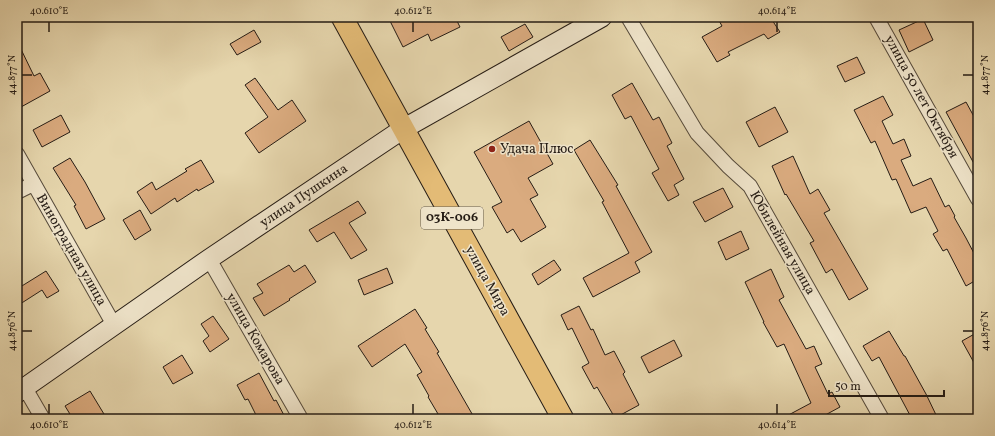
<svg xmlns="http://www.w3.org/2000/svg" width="995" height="436" viewBox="0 0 995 436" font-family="Vollkorn,serif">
	<rect width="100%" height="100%" fill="#e6d6ad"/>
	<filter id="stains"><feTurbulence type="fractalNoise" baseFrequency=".005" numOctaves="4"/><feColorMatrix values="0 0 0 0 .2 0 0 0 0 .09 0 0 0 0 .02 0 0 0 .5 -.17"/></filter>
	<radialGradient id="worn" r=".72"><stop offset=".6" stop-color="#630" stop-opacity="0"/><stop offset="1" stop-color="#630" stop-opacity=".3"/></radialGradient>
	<path fill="#daab7f" stroke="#251c15" d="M388,17h67l5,10 -29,14 -3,-7 -25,13z
		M717,17h53l10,15 -12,7 -4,-5 -36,18 2,3 -13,7 -15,-25 20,-11z
		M923,19l10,21 -24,12 -10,-22z
		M525,24l8,13 -24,14 -8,-14z
		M254,30l7,12 -24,13 -7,-11z
		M17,41l17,35 6,-3 10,18 -29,16 -4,-7z
		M857,57l8,16 -20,9 -8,-16z
		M255,78l23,32 14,-10 14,21 -47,32 -14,-20 23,-16 -23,-32z
		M632,83l21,37 6,-3 13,26 -5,3 17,33 -10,6 5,10 -11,6 -16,-28 7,-4 -28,-53 -6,3 -13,-24z
		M883,96l10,19 -11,6 11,23 11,-5 7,17 -10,4 12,26 18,-8 14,29 4,-2 6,11 -1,1 12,21 12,23v18l-12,7 -19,-37 -4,2 -10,-17 5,-3 -12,-24 -15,6 -15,-34 -4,1 -17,-39 -4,2 -17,-33z
		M966,102l12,22v47l-32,-59z
		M775,107l13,25 -29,15 -13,-25z
		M61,115l9,17 -28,15 -9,-17z
		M529,121l24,43 -25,14 10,17 -8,4 16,28 -25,15 -8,-13 -6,4 -15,-26 10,-5 -28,-50z
		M590,140l28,45 -2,1 36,66 -17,10 5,10 -47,25 -10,-19 46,-25 -27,-51 2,-1 -30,-51z
		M793,156l17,38 8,-5 12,21 -6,3 44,76 -19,11 -17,-31 -6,4 -16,-30 4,-2 -28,-47 -1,1 -13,-29z
		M70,158l15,24 20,37 -19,10 -12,-23 2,-1 -23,-37z
		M201,160l13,22 -16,9 -1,-2 -20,13 -2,-4 -24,16 -14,-22 15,-10 4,8 31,-19 -2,-2z
		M723,188l10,19 -28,15 -12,-20z
		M358,201l8,12 -17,10 18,27 -16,9 -17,-27 -17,10 -8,-12z
		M140,210l11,20 -16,10 -12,-20z
		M741,231l8,18 -23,11 -8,-18z
		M554,260l7,10 -23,15 -6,-11z
		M289,265l5,7 11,-7 11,17 -27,17 1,1 -26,16 -11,-18 10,-5 -6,-9z
		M387,268l6,15 -29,12 -6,-15z
		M771,269l13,28 -5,3 27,49 8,-3 8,18 -7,3 13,27 4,-2 8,15 -22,12h-37l30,-16 -27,-59 -7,3 -14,-25h1l-19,-40z
		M46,271l13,20 -12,7 -5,-8 -25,16v-17z
		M579,306l12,24 2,-1 12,26 9,-4 11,21 -2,2 16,31 -24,13 -18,-31 -3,2 -12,-22 7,-4 -17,-35 -4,2 -7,-15z
		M415,309l12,19 -2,1 14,23 -2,1 38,66h-34l-13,-22 1,-1 -12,-21 5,-3 -17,-28 -33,23 -14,-21z
		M213,316l16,23 -19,13 -7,-11 6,-5 -8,-12z
		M889,331l15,25h1l21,38 12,25h-26l-33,-62 -7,4 -9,-15z
		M978,332v38l-16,-29z
		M674,340l8,16 -33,17 -8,-16z
		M182,355l11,18 -20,11 -10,-17z
		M259,373l15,28 2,-1 10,19h-28l-10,-20 -3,1 -8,-15z
		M90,391l17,28h-34l-8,-13z"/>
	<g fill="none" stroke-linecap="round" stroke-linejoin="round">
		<defs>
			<path id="street" d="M628,17l69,116 31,33 22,20 132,233
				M876,17l102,182
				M17,154l97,171
				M17,192l16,-8
				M209,259l92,160
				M25,388l18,31"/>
			<path id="secondary" d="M17,393l192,-134 194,-130 199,-112"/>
			<path id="primary" d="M342,17l221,402"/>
		</defs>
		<use href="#street" stroke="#554a3b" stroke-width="16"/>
		<use href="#secondary" stroke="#251c15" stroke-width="21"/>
		<use href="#primary" stroke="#251c15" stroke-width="23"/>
		<use href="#street" stroke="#efe4ca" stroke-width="14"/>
		<use href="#secondary" stroke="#efe4ca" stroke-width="19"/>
		<use href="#primary" stroke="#e3bb76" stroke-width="21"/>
	</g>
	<path fill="none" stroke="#251c15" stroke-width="1.5" d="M49,22v10M413,22v10M777,22v10M22,75h10M963,75h10M22,331h10M963,331h10M49,404v10M413,404v10M777,404v10"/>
	<circle fill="#8f2418" stroke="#efe4ca" stroke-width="1.5" cx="492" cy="149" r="4"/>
	<g text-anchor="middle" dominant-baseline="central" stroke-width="3" stroke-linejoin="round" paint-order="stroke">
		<rect fill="#efe4ca" stroke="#62584b" stroke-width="1" x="421" y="207" width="62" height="22" rx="3"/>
		<g font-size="13" font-weight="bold" fill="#251c15">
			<text x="452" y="218">03К-006</text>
		</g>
		<g font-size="14" fill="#251c15" stroke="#efe4ca">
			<text transform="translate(921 97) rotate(61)">улица 50 лет Октября</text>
			<text transform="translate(304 196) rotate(-34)">улица Пушкина</text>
			<text transform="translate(782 243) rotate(60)">Юбилейная улица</text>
			<text transform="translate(71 250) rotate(60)">Виноградная улица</text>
			<text transform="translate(487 281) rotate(61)">улица Мира</text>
			<text transform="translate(255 339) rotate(60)">улица Комарова</text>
		</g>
		<g font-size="14" fill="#251c15" stroke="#efe4ca" text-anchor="start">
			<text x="500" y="149">Удача Плюс</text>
		</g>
	</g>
	<rect width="995" height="436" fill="none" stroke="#e6d6ad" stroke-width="44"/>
	<path d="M829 390v6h115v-6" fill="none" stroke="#251c15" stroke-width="2"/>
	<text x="835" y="390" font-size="12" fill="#251c15" stroke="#efe4ca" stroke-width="3" paint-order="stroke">50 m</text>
	<rect x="22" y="22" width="951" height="392" fill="none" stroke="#251c15" stroke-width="1.5"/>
	<g font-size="10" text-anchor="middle" fill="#251c15">
		<text x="49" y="14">40.610°E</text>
		<text x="413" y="14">40.612°E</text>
		<text x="777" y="14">40.614°E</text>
		<text transform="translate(11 75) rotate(-90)" y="4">44.877°N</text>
		<text transform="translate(984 75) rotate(-90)" y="4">44.877°N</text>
		<text transform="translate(11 331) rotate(-90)" y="4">44.876°N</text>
		<text transform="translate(984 331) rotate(-90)" y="4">44.876°N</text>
		<text x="49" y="428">40.610°E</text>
		<text x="413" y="428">40.612°E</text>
		<text x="777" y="428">40.614°E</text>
	</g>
	<rect width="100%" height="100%" filter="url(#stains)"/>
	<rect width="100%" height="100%" fill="url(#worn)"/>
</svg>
